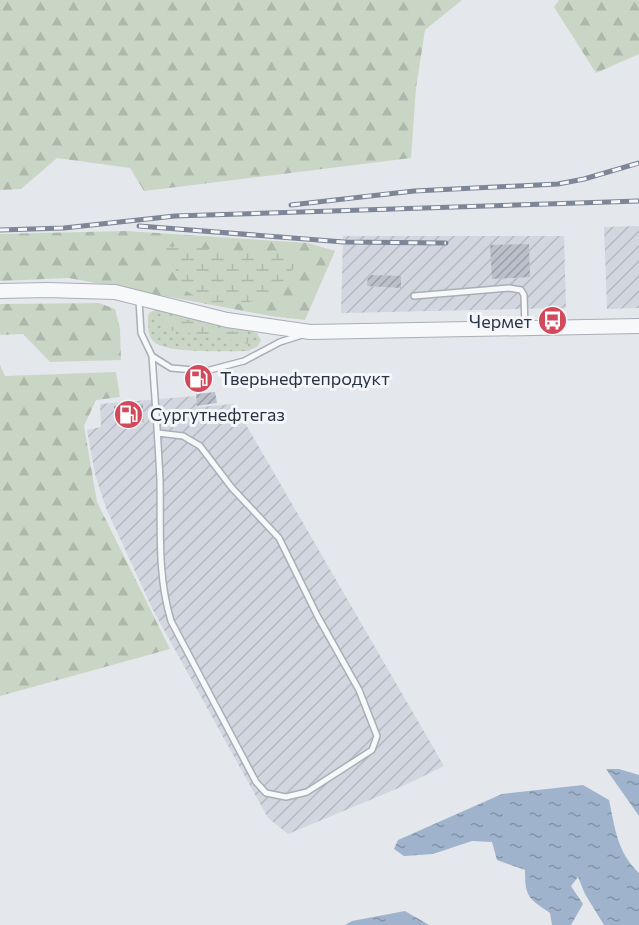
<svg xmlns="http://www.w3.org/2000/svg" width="639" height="925" viewBox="0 0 639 925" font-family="Commissioner,sans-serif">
	<defs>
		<pattern id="industrial-furrows" width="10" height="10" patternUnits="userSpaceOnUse" patternTransform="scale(1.5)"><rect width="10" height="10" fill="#d2d6de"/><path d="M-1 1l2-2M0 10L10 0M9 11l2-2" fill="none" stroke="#b4b8c0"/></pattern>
		<pattern id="grass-dots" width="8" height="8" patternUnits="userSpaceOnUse" patternTransform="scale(1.5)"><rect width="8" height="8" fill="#c9d6c5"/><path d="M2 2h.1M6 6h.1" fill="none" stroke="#adb8ab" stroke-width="1.8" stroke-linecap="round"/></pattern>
		<pattern id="forest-firs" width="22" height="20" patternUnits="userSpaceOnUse" patternTransform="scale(1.5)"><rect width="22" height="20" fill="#c9d6c5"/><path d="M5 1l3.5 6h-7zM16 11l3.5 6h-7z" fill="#adb8ab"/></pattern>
		<pattern id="wetland-marsh" width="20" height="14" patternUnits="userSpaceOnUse" patternTransform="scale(1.5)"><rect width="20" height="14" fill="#c9d6c5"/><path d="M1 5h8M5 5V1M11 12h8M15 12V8" fill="none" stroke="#adb8ab"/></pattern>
		<pattern id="water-ripples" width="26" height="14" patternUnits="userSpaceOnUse" patternTransform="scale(1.5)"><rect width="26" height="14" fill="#9fb4cc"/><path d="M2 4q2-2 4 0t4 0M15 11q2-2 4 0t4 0" fill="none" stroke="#8293a7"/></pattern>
		<pattern id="building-hatch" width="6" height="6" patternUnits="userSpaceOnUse" patternTransform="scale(1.5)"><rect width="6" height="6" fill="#bbc0ca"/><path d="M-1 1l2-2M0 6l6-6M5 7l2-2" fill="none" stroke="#989da6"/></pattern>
	</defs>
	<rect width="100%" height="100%" fill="#e4e7ec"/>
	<path fill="url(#industrial-furrows)" d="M639,226v82l-32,1 -3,-82z
		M343,236h221l2,72 -225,5z
		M195,396l3,11 36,-3 210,362 -43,21 -113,47 -20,-16 -115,-208 -47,-102 -11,-34 -8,-44 14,-3 -1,-23z"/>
	<path fill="url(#grass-dots)" d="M157,309l100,24 4,7 -3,6 -10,5c-19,0 -84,3 -95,-10 -6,-7 -6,-19 -4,-28z"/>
	<path fill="url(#forest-firs)" d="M0,0h462l-37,30 -9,58 -5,70 -267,33 -14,-23 -73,-10 -36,31 -21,1z
		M559,0h80v54l-43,19 -42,-66z
		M127,231l181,12 27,8 -30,69 -34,-4 -202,-38 -69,3v-47z
		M99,303l16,6 5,20 1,31 -71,2 -27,-28 -23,1v-31z
		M0,365l5,11 111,-4 4,25 -24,3 -12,26 13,76 73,147 -170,47z"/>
	<path fill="url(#wetland-marsh)" d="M185,244l23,5 86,5 3,8 -13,23 -20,14 -37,7 -21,-3 -28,-17 2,-8 -16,-30z
		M163,314l85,21 1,6 -2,3 -8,-3 -71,-11 -7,-13z"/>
	<path fill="url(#water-ripples)" d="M606,769h13l20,6v41z
		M583,785l26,15c6,28 8,52 30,73v52h-35l-19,-31 -7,-17 -7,9 12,18 -12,21h-19l-2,-12c-22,-15 -25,-16 -25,-43l-28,-10 -5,-18 -20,-1 -39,13 -29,2 -10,-7 4,-9 104,-46z
		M405,911l24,14h-84l7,-4z"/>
	<path fill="url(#building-hatch)" d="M529,244l1,33 -38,2 -2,-34z
		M368,275l33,1v12l-34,-2z
		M215,392l2,11 -20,3 -1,-12z
		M143,404l1,18 -29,1 -1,-17z"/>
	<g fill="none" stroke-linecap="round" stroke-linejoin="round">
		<defs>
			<path id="service" d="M414,296l95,-8 12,2 3,5 1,32
				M139,300l2,33 11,23 19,12 35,3 38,-10 36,-19 22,-7
				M152,356c3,41 6,82 8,124 1,47 -3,95 11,141l85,161 10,11 20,4 21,-5 65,-42 5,-14 -18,-46 -41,-73 -39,-79 -47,-50 -32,-42 -17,-10 -25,-3"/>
			<path id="tertiary" d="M0,291l47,-1 68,2 112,28 83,12 329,-6"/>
		</defs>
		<use href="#service" stroke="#a9aeb7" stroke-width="8"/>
		<use href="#tertiary" stroke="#a9aeb7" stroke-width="16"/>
		<use href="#service" stroke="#f7f8fa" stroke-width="5"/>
		<use href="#tertiary" stroke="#f7f8fa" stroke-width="14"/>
		<defs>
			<path id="rail" d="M291,205l123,-14 144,-7 26,-5 55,-16
				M139,226l205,16 102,1
				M0,230l64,-2 111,-12 464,-15"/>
		</defs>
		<use href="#rail" stroke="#7d8696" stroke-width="5"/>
		<use href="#rail" stroke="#f4f6f9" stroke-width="3" stroke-dasharray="9" stroke-linecap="butt"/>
	</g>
	<defs>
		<symbol id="bus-disc" viewBox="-11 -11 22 22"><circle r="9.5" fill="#d1495b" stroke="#f4f6f9"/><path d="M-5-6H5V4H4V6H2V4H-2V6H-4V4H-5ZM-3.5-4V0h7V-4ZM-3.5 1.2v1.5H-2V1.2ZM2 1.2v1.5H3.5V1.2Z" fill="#fff"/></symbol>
		<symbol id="fuel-disc" viewBox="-11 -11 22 22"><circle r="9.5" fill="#d1495b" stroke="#f4f6f9"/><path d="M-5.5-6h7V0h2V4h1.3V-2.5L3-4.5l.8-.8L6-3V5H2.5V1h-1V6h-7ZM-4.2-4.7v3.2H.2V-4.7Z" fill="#fff"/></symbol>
	</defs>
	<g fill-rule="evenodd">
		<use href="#bus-disc" x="536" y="304" width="33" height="33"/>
		<use href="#fuel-disc" x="182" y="362" width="33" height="33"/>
		<use href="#fuel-disc" x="112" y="398" width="33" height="33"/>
	</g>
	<g text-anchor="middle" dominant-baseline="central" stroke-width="6" stroke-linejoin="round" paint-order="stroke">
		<g font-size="18" fill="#2b3445" stroke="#f4f6f9" text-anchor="start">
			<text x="532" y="321" text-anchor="end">Чермет</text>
			<text x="220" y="378">Тверьнефтепродукт</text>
			<text x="150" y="414">Сургутнефтегаз</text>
		</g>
	</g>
</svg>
